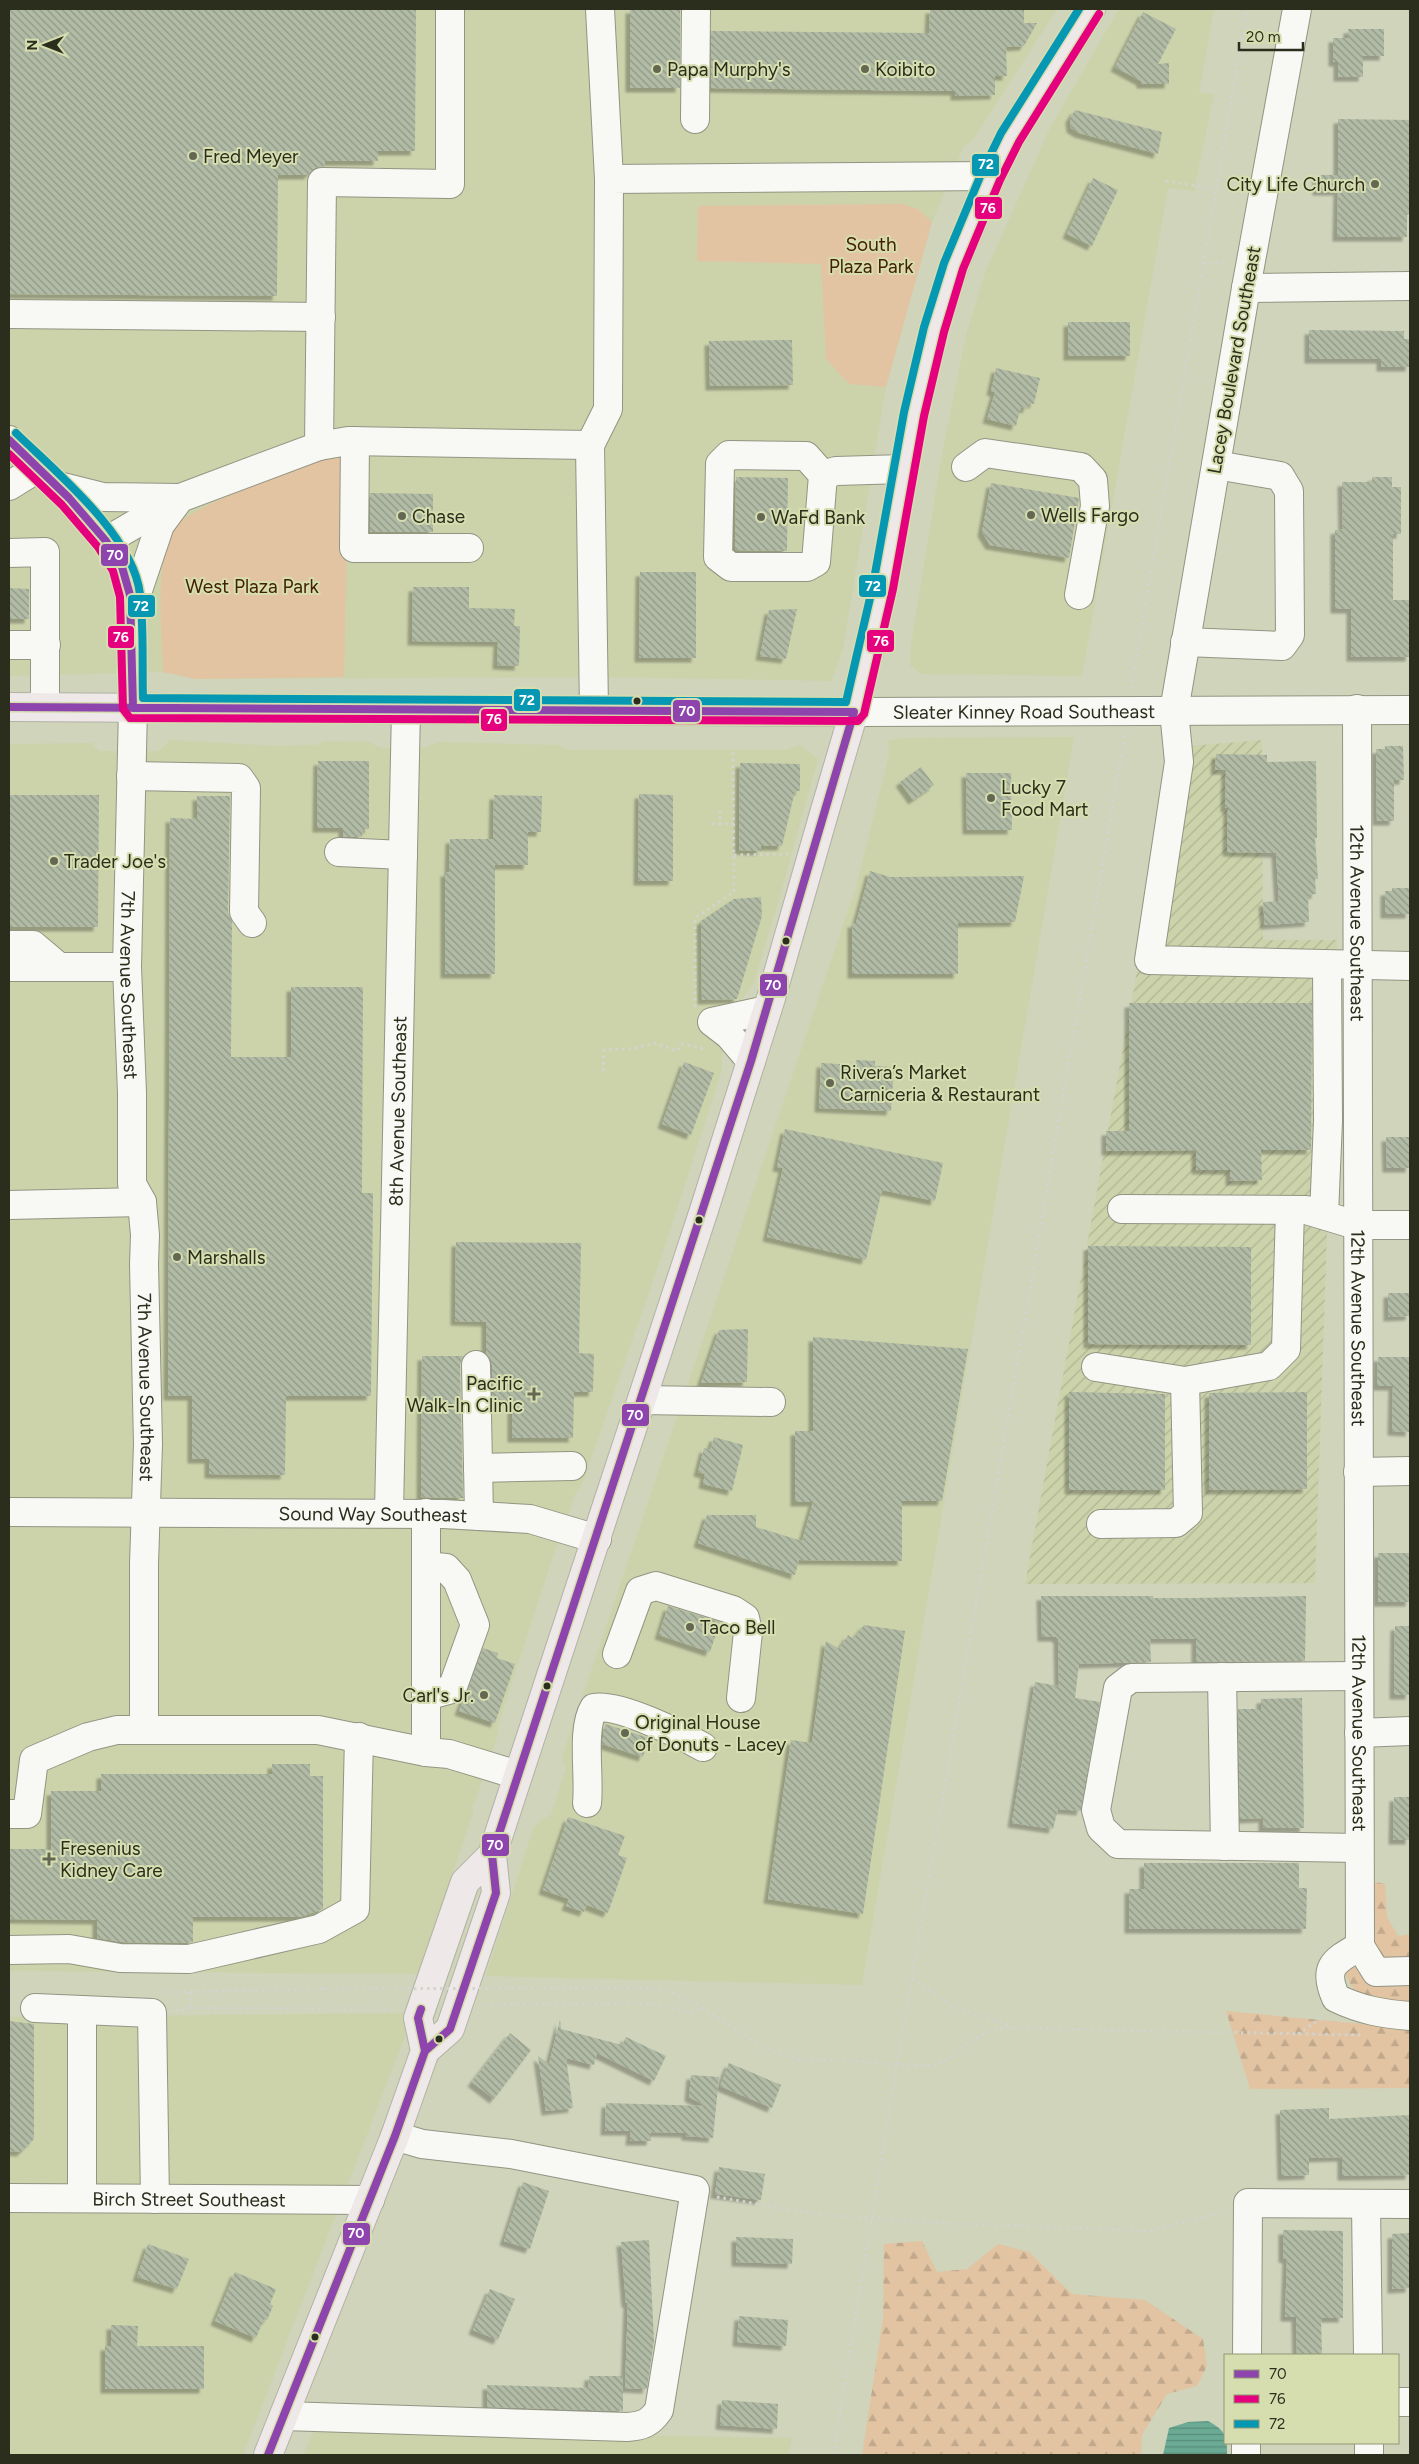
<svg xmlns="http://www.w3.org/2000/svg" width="1419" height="2464" viewBox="0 0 1419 2464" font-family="Figtree,sans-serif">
	<defs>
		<pattern id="industrial-furrows" width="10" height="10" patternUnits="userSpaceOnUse" patternTransform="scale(1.25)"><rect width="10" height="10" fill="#ccd3ab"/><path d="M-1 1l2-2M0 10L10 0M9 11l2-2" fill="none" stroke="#afb593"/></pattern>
		<pattern id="forest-firs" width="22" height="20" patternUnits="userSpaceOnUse" patternTransform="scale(1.25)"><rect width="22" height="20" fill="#e2c4a3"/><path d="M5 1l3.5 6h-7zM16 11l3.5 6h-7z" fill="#c2a98c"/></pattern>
		<pattern id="water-rules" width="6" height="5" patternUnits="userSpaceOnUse" patternTransform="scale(1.25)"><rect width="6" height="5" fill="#6bab95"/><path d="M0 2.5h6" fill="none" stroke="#588c79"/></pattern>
		<pattern id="building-back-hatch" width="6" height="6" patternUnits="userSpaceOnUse" patternTransform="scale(1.25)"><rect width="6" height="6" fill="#b1bba5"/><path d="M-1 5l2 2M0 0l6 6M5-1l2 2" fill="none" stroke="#909886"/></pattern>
		<filter id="shadow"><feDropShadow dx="-4.5" dy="4.5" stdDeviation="1" flood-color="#0004"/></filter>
	</defs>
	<rect width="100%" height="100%" fill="#cfd4ba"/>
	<path fill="#ccd3ab" d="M9,9h1048l-84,131 -9,6 -32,76 -46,165 -43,261 -11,33 -234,-4 -402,2 -33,-7 -154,4z
		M1119,9h95l-15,84 15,1 -20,97 -26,-3 -86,488 -160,-2 -12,-9 1,-20 30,-186 25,-124 19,-62 64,-143z
		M1074,737l-212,1248 -376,-9 47,-147 7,-8 11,-6 15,-47 -3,-7v-7l293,-867 33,-133 -1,-13 13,-3z
		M171,740l107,6 38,-1 9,-4 44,1 12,6 44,-1 15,-5 118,3 11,5h216l15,-5 18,14 -38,137 -26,86 -13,19 -19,53v16l-58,179 -81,233 -7,11 -26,72 -53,164 2,2 -24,71 -3,2 1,9 -54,161 -410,-3v-1227l83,-1 7,8h59z
		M414,2013l-171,442h-234v-438z
		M314,2430l478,8 -3,17h-485z"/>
	<path fill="url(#industrial-furrows)" d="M1262,740l1,200h74l-22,643 -290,1 153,-837z"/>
	<path fill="url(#forest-firs)" d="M1359,1879l26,5 2,33 11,19 12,-2v154l-160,1 -24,-78 148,14 -34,-59z
		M922,2241l15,31 30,-3 31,-25 31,8 43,42 73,6 58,39 4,27 -10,20 -30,8 -25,41 -1,20h-279l21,-136 1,-75z"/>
	<path fill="#e2c4a3" d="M902,204l16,5 14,13 -46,165 -37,-3 -23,-25 -5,-95 -124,-3 1,-55z
		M339,453l10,3 -5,221 -148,2 -33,-7c-1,-36 -9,-114 10,-144 13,-20 138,-66 166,-75z"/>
	<path fill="url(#water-rules)" d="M1208,2421c18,10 19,15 19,34h-64l6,-27 19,-6z"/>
	<path fill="url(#building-back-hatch)" filter="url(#shadow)" d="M9,9h407l-1,142h-38l1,10h-53v5l-10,2 -7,7h-30l-1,121 -268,-2z
		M630,9h50v79h-50z
		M930,9h94v14h13l-13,23 -18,1 1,29h-12v19l-40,1v-5l-244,-3v-57l218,2z
		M1143,12l33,17 -18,35 11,-1v21h-28v-3l-26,-14z
		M1348,29h36v27h-21v21h-25v-15h-5v-24h15z
		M1075,110l87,22 -4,22 -79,-21 -8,-5 -1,-10z
		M1338,119l72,1v94l-3,1v22h-70l1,-46h-21v-16h21z
		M1093,178l25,12 -26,56 -25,-12z
		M1068,322h62v34h-62z
		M1309,330l95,1v8h6v28h-29v-8h-72z
		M792,340l1,45 -83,1 -1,-45z
		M996,368l44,10 -6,26 -5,-1 -2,6 -6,-2 -5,19 -29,-7 8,-27 -4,-1z
		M736,477l52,1 -1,73 -52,-1z
		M1372,477h20v10h9v47h-8v66h17v57h-59v-48h-16v-79l8,-1 -1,-47h30z
		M991,483l88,15 -10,60 -79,-13 -8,-13z
		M370,493l63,1v38h-63z
		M640,572h56v86h-57z
		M413,587h56v21l46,1 -1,17h6l-1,40 -22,-1 1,-23 -86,-1z
		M9,588l20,1v30h-20z
		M797,609l-11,50 -26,-3 9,-46z
		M1385,746h18l1,34h-10v41h-17l-1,-72h9z
		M1216,754l51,1v7l49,-1 1,77h-2l3,41h-3l1,15 -8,1 1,27 -44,3 -2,-23 16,-1 -3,-48 -49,-1 1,-44h-3l1,-38h-11z
		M318,761h51v68h-6l-1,8h-19v-9h-26z
		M740,763l60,1v27h-5l-13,55h-21v5l-22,-1z
		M921,767l13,18 -21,15 -13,-18z
		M966,773h45l1,57h-45z
		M639,794l34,1v86h-35z
		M9,795h90l-1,132h-89z
		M494,795l48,1 -1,36h-13v33h-33v109h-50v-102h4l1,-33h43z
		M197,796h33l-2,116 4,10 -1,135h60v-70h72l-1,206h11l-2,203h-85l-1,79 -76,-1v-15h-17v-63h-24l2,-578 27,1z
		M870,871l20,6 134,-1 -9,46 -57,1v51h-106v-51h4z
		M1392,888h18v26h-25v-23h7z
		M761,897l1,19 -25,83 -35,1 -1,-79 33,-22z
		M1129,1003h183l-1,147h-50l1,30 -32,1v-11h-34v-20l-90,1v-20h23z
		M856,1060l19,1v5l19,1 -3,44 -72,-3 2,-45 35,2z
		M684,1062l30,11 -23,62 -29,-11z
		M785,1129l158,34 -8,38 -53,-11 -16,70 -99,-23 16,-69 -6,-1z
		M1386,1137h24v31h-23z
		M456,1242l125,1 -2,110 15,1 -1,38h-19l-1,46h-61v-37h-20v-36l-6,-12v-31l-31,-1z
		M1088,1246l163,1v98l-163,-1z
		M1388,1293h22v23l-22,1z
		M748,1329l-1,53 -46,1 18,-53z
		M813,1337l155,12 -26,152h-40v60l-103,-1 -4,15 -97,-32 9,-28h49v12l46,14 11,-39h-18v-71h18z
		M422,1356h41l-3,9 3,133 -42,-1z
		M1378,1357h32v75l-18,-1 1,-45h-16z
		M1069,1392l96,2v96h-96z
		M1307,1392v97l-98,1v-97z
		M714,1437l29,8 -11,46 -29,-7 2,-10 -7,-2 6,-24 6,2z
		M1378,1553h32v49h-32z
		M1041,1596h112v2h40l113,-2 -1,65 -109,1v-23h-46l1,23 -72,2 -4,34 25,4 -19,109 -23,-2 -5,20 -41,-6 23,-141 24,4 -1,-47 -2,-2h-14z
		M668,1606l52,16 -10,30 -51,-17z
		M864,1625l41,6 -42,283 -95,-15 23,-159 21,3 14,-102 13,8 9,-14 5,4z
		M1395,1626h15v69h-16z
		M483,1648l15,5 -1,5 18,6 -20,59 -36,-12z
		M1302,1698l2,130h-41v-10l-23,1 -2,-110h23v-10z
		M605,1724l44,14 -6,19 -41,-13z
		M272,1764h38v12h13v133l-23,8h-107v25l-6,1 -66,-1 -24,-4v-18l-88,-1v-70h42v-58h50v-17h171z
		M1394,1797h16v43h-17z
		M568,1817l57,19 -7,19 9,3 -19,55 -21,-8 -3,7 -18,-6 3,-7 -26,-9z
		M1144,1863h155v25h8l-1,41h-177v-40h15z
		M560,2020l1,9 61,16 4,-8 40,19 -12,25 -57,-28 -3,12 -28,-7 7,50 -27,3 -8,-55 11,8z
		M9,2021l25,3v115l-13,13 -12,-1z
		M510,2033l21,17 -37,49 -22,-17z
		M729,2063l52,22 -9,23 -52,-22z
		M691,2075l28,2 -6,61 -27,-2v-3l-35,-1v9h-21l1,-10h-26l1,-28 100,3 -17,-9z
		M1329,2108v11l81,-4v60l-68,1v-19l-33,1v17l-27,1 -2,-66z
		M719,2167l46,7 -4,26 -46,-6z
		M523,2182l26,9 -19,58 -26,-8z
		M1283,2230l60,1v87h-22l1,37h-25l-1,-38h-11l2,-58 -4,-1z
		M1410,2233v55l-18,1v-55z
		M736,2237l57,2 -1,25 -56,-2z
		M649,2240l5,101 -7,48 -22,-1 3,-85h-2l-5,-61z
		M148,2244l41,15 -12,30 -40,-12z
		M235,2272l41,17 -6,15 3,2 -6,14 -3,-1 -8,19 -41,-17z
		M490,2289l25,10 -17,41 -25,-10z
		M739,2316l49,4 -2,26 -49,-4z
		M111,2325l27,1 -1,20h67v43h-99v-43h6z
		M589,2376h34v35l-136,-4v-22l101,3z
		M722,2400l56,4 -1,25 -57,-4z"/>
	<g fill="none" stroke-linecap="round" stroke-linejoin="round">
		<defs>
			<g id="minor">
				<path d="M600,9l9,170"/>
				<path d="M1297,9l-51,279 -72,423 5,51 -30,198 261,6"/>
				<path d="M695,119l1,-110"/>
				<path d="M1246,288l164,-2"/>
				<path d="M9,314l312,3"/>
				<path id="s1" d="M9,440l60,58 37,43 16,26 8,28 3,113 -6,259 5,126v91l10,18 3,33 -1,29 4,180 -4,120v166"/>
				<path d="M355,441l-1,107h115"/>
				<path d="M319,446l3,-264 128,2v-175"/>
				<path d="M729,455l77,1 17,19 -7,87 -9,5h-76l-13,-10 2,-93z"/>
				<path d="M966,467l19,-14 96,14 12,13 2,26 -16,89"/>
				<path d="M823,475l13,-4 68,-2"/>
				<path d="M55,485l48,12 77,1 -20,27 -28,83"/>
				<path d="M9,486l29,-18"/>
				<path d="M106,541l74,-43 139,-52 29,-5 242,4"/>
				<path d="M9,553l36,-1v155"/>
				<path d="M1185,642l97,4 8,-11 -1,-144 -9,-15 -64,-11"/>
				<path d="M9,645h37"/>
				<path id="s2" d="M1357,709l3,1237"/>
				<path d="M594,710l-4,-265 18,-36 1,-230 382,-3"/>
				<path id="s3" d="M854,712l556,-2"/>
				<path d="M131,776l108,2 7,10 -2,124 8,11"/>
				<path d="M339,852l64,3"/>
				<path d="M9,945h24l26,22"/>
				<path d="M9,967h118"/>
				<path d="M751,1061l-22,-26 -17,-13 55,-12"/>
				<path d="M9,1205l133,-3"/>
				<path d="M1122,1209l184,1 50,15h54"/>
				<path d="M1324,1215l4,-94 -1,-156"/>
				<path d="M476,1365l3,151"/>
				<path d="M1096,1367l89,14 84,-15 17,-17 4,-139"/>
				<path d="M642,1400l129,2"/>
				<path d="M478,1468l94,-2"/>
				<path d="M1358,1472l52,-1"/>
				<path id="s4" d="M9,1512l434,2 87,5 67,20"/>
				<path id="s5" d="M389,1512l17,-803"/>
				<path d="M426,1513v239"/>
				<path d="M1101,1524l75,-1 12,-10 -3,-132"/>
				<path d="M426,1566l20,2 11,12 18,45 -23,64 -26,7"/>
				<path d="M617,1654l23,-63 16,-5 77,24 12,8 3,14 -7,66"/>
				<path d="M1359,1676l-228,2 -13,10 -22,122 5,18 17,16 241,4"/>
				<path d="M1222,1677l3,169"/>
				<path d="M1359,1733l51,-2"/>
				<path d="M587,1803c3,-27 -6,-74 7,-95 24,-5 86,26 109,39"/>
				<path d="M9,1814h18l7,-54 54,-23 29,-7h201l108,22 23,2 69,21"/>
				<path d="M1360,1946c-26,15 -38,21 -24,52 25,12 47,16 74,18"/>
				<path d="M1360,1946l16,26 34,-1"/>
				<path d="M9,1950l60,-1 51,9 69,1 130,-30 36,-20 4,-172"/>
				<path d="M35,2008l117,5 3,186"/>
				<path d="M82,2010v188"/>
				<path id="s6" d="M9,2198l361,2"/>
				<path d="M1366,2205l2,150"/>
				<path d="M1247,2355l1,-152 162,1"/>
				<path d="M1398,2402h12"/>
				<path d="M284,2416l343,11c16,-1 23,-4 32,-17l36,-220 -184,-36 -89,-10 -27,-8"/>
				<path d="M1369,2443v12"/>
				<path d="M1246,2455v-12"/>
			</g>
			<path id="major" d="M9,707l845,5
				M425,2051l25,-22 46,-136 -4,-38 212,-645 67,-212 54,-188 29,-98 29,-125 31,-173 20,-85 20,-63 37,-90 19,-39 81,-128
				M268,2455l127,-319 30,-85 -7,-33 47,-136 27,-27"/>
		</defs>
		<use href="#minor" stroke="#929582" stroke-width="30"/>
		<use href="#major" stroke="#b0b3a5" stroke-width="30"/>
		<path stroke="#d2d4cd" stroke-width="3" stroke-dasharray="2.5 4" stroke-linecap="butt" d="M1166,181l50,8
			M1203,263l25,-2
			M1131,688l116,-679
			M720,810v14
			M712,824h22
			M734,855l55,-1
			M695,1007v-89l39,-26 -1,-142
			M603,1071l1,-21 27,-1 23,-6 23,8 5,-7 23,5
			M913,1979l39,27 61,21
			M575,1988h69l23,3 21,8 82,52 29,9 61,1 37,4 37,1 18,-9 16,-15 29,-14 365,7
			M9,1991h8
			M164,1992l159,-3
			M189,1992l2,16 205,1
			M484,2005l159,-2 18,2 32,8 8,-7
			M175,2011l16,-3
			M1298,2034l26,-18
			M717,2197l105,18 99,7 229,9 74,-19
			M833,2455l64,-390 228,-1331"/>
		<use href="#minor" stroke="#f8f9f5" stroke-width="28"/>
		<use href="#major" stroke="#efe8e8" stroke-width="28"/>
		<path stroke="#d2d4cd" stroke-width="3" stroke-dasharray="2.5 4" stroke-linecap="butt" d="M323,1989l252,-1"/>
		<defs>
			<path id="bus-1" d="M9,440l60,58 37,43 16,26 8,28 3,113
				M9,707l845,5 -103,349 -259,794 4,38 -46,136 -25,22
				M268,2455l127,-319 30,-85 -7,-33 3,-9"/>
			<path id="bus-2" d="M9,454l53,51 36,42 15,24 7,26 3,112 7,9 728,3 6,-7 29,-125 31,-173 20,-84 19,-63 37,-89 19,-38 80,-128"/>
			<path id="bus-3" d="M16,433c41,40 117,102 124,161 4,34 2,70 3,104l703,4 27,-117 31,-173 20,-85 20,-64 38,-91 19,-39 78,-124"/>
		</defs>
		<use href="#bus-1" stroke="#d6deb0" stroke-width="11"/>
		<use href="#bus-2" stroke="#d6deb0" stroke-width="11"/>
		<use href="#bus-3" stroke="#d6deb0" stroke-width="11"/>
		<use href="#bus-1" stroke="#8e44ad" stroke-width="8"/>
		<use href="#bus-2" stroke="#e5007d" stroke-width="8"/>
		<use href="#bus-3" stroke="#0697b3" stroke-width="8"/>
	</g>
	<g fill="#646853" stroke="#d6deb0" stroke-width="2">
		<circle cx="657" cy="69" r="5"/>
		<circle cx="865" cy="69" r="5"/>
		<circle cx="193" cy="156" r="5"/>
		<circle cx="1375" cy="184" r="5"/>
		<circle cx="1031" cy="515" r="5"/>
		<circle cx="402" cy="516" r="5"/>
		<circle cx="761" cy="517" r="5"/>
		<circle cx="991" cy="798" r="5"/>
		<circle cx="54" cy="861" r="5"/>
		<circle cx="830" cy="1083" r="5"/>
		<circle cx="177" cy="1257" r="5"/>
		<path d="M531.5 1386.5h5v5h5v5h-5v5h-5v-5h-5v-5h5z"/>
		<circle cx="690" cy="1627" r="5"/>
		<circle cx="484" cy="1695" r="5"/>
		<circle cx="625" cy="1733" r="5"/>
		<path d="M46.5 1851.5h5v5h5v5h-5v5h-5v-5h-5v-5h5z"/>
	</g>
	<g fill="#2b2e1c" stroke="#d6deb0" stroke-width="2">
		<circle cx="637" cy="701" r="4.5"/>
		<circle cx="786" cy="941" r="4.5"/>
		<circle cx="699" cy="1220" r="4.5"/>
		<circle cx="547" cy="1686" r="4.5"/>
		<circle cx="439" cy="2039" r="4.5"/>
		<circle cx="315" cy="2337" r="4.5"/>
	</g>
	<g text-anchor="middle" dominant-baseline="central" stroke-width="4" stroke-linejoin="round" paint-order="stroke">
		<g font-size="19" fill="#2b2e1c" stroke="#d6deb0" text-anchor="start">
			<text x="667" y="69">Papa Murphy's</text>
			<text x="875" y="69">Koibito</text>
			<text x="203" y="156">Fred Meyer</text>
			<text x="1365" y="184" text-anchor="end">City Life Church</text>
			<text x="1041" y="515">Wells Fargo</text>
			<text x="412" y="516">Chase</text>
			<text x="771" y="517">WaFd Bank</text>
			<text x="1001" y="787">Lucky 7<tspan x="1001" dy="22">Food Mart</tspan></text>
			<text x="64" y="861">Trader Joe's</text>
			<text x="840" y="1072">Rivera’s Market<tspan x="840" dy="22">Carniceria &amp; Restaurant</tspan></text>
			<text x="187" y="1257">Marshalls</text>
			<text x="523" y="1383" text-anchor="end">Pacific<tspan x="523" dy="22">Walk-In Clinic</tspan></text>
			<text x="700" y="1627">Taco Bell</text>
			<text x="474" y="1695" text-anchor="end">Carl's Jr.</text>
			<text x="635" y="1722">Original House<tspan x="635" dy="22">of Donuts - Lacey</tspan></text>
			<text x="60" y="1848">Fresenius<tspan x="60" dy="22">Kidney Care</tspan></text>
		</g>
		<g font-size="19" fill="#452000" stroke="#d6deb0">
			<text x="871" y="244">South<tspan x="871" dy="22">Plaza Park</tspan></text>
			<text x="252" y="586">West Plaza Park</text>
		</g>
		<g font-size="19" fill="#2b2e1c" stroke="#d6deb0">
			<text transform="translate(1234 360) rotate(-80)">Lacey Boulevard Southeast</text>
			<text stroke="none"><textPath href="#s3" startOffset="170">Sleater Kinney Road Southeast</textPath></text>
			<text stroke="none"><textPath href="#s2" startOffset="214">12th Avenue Southeast</textPath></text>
			<text stroke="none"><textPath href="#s1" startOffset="590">7th Avenue Southeast</textPath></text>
			<text stroke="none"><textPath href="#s5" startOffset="401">8th Avenue Southeast</textPath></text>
			<text stroke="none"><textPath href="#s2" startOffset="619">12th Avenue Southeast</textPath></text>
			<text stroke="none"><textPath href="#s1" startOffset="995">7th Avenue Southeast</textPath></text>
			<text stroke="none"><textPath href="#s4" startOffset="364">Sound Way Southeast</textPath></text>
			<text stroke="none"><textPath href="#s2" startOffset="1024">12th Avenue Southeast</textPath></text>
			<text stroke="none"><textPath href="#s6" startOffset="180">Birch Street Southeast</textPath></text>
		</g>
	</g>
	<g stroke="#d6deb0" stroke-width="2">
		<rect x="971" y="153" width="29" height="24" rx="5" fill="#0697b3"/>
		<rect x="974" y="196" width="29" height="24" rx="5" fill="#e5007d"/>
		<rect x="100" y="543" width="29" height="24" rx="5" fill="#8e44ad"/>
		<rect x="858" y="574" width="29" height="24" rx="5" fill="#0697b3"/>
		<rect x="127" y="594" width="29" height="24" rx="5" fill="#0697b3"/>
		<rect x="107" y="625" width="28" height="24" rx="5" fill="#e5007d"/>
		<rect x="866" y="629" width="29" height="24" rx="5" fill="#e5007d"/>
		<rect x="513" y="688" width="28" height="24" rx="5" fill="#0697b3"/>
		<rect x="672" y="699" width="29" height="24" rx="5" fill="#8e44ad"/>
		<rect x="480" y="708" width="28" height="24" rx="5" fill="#e5007d"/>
		<rect x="759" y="973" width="29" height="24" rx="5" fill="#8e44ad"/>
		<rect x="621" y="1403" width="29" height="24" rx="5" fill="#8e44ad"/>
		<rect x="481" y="1833" width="29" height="24" rx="5" fill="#8e44ad"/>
		<rect x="342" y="2222" width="29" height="24" rx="5" fill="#8e44ad"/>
	</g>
	<g font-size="14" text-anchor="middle" font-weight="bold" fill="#fff">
		<text x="986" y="169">72</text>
		<text x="988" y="213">76</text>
		<text x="115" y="560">70</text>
		<text x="873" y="591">72</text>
		<text x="141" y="611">72</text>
		<text x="121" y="642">76</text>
		<text x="881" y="646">76</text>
		<text x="527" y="705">72</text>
		<text x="687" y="716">70</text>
		<text x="494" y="724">76</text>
		<text x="773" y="990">70</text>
		<text x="635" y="1420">70</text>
		<text x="495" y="1850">70</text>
		<text x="356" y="2238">70</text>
	</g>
	<rect width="1419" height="2464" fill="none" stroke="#2b2e1c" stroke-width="20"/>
	<rect x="1224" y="2354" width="175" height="90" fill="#d6deb0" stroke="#929875"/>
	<rect x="1234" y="2370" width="25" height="8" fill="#8e44ad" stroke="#929875"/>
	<text x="1269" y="2379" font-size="15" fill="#2b2e1c">70</text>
	<rect x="1234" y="2395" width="25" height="8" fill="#e5007d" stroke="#929875"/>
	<text x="1269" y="2404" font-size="15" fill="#2b2e1c">76</text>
	<rect x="1234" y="2420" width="25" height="8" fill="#0697b3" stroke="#929875"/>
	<text x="1269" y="2429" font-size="15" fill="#2b2e1c">72</text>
	<g transform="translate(45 45) rotate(270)" stroke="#d6deb0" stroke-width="4" paint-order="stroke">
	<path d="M0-4L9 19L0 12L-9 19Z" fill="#2b2e1c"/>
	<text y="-8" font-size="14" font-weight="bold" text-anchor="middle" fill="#2b2e1c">N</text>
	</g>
	<path d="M1239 42v8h64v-8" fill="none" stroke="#2b2e1c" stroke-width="2.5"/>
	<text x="1246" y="42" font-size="15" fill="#2b2e1c" stroke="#d6deb0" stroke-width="4" paint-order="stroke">20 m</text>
</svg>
